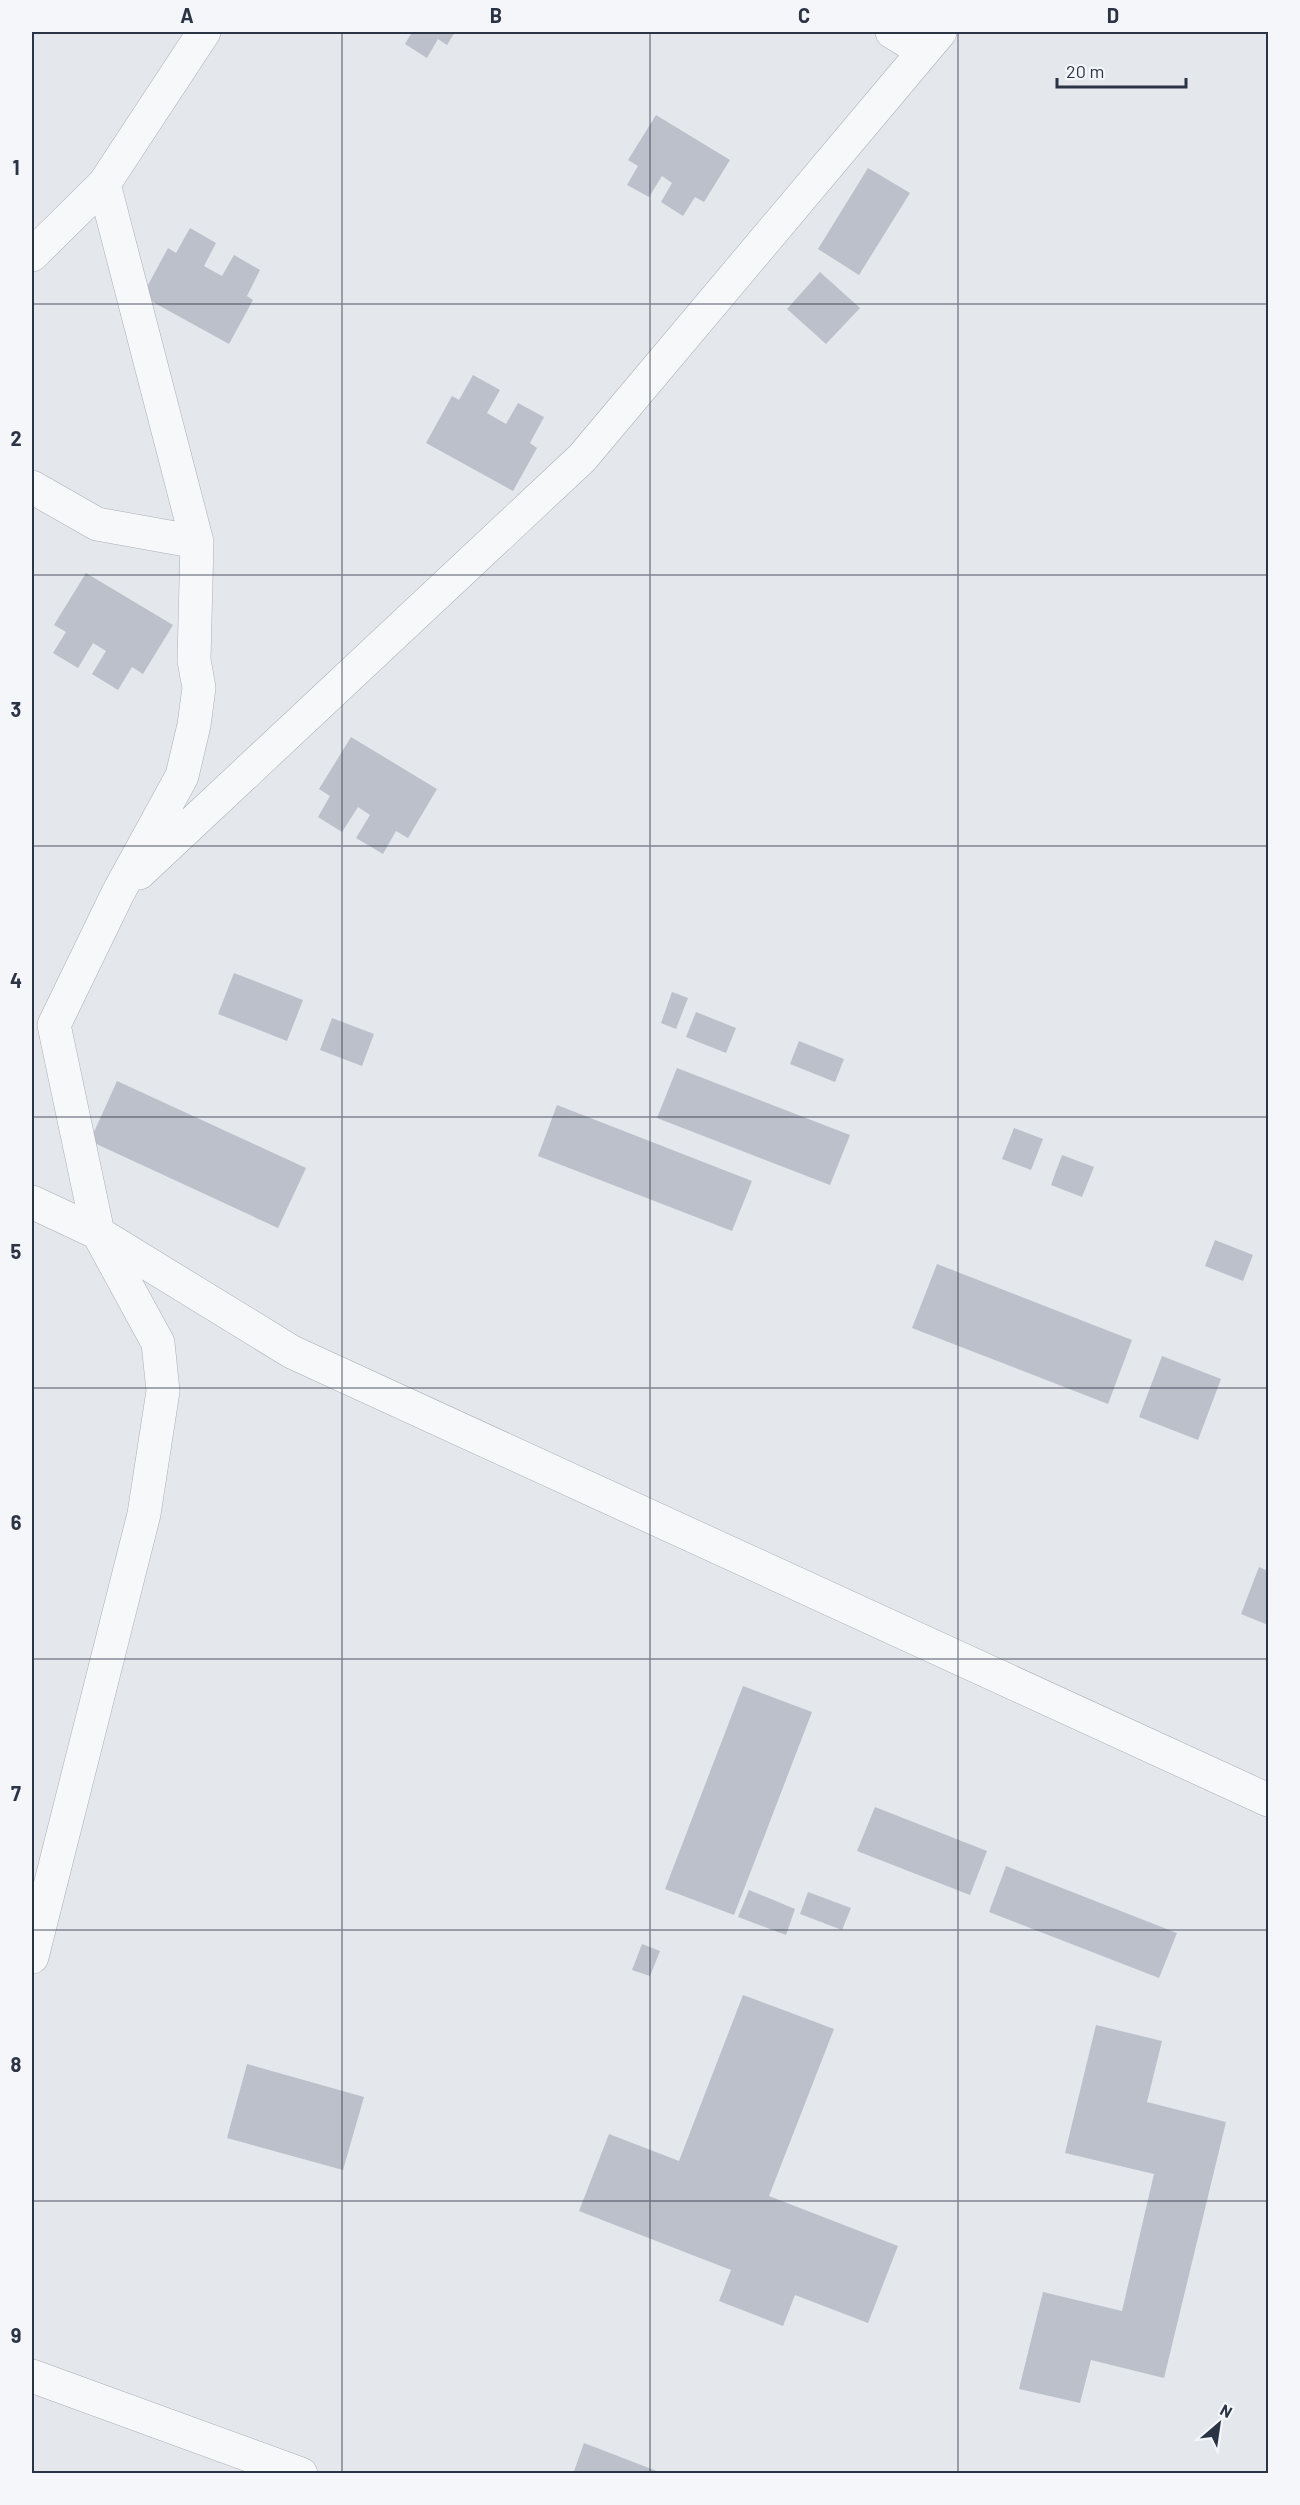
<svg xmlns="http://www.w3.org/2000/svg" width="1300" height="2505" viewBox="0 0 1300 2505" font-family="Barlow,sans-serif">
	<rect width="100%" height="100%" fill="#e4e7ec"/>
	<path fill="#bbc0ca" d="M412,32h43l-8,13 -9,-6 -11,19 -22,-14z
		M656,115l74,45 -26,42 -9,-5 -12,19 -22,-14 11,-19 -10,-7 -13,21 -22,-12 11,-19 -10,-6z
		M868,168l42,25 -51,82 -41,-26z
		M190,228l26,15 -12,23 18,10 12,-21 26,15 -13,26 6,4 -24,44 -87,-48 26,-48 8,5z
		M820,272l40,36 -34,36 -39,-35z
		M473,375l27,15 -13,23 19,11 12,-21 26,14 -14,26 7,5 -24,43 -87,-48 26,-47 7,4z
		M86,573l87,52 -30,49 -11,-7 -14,23 -26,-16 14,-23 -13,-8 -15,25 -25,-15 13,-21 -12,-7z
		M351,737l86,52 -29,49 -12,-7 -13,23 -27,-16 14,-23 -12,-8 -16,25 -24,-15 12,-21 -11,-7z
		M234,973l69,27 -16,41 -69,-27z
		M672,992l16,6 -12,31 -15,-6z
		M696,1012l40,16 -10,25 -40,-16z
		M332,1018l42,16 -12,32 -42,-16z
		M799,1041l45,18 -9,23 -45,-18z
		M677,1068l173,67 -20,50 -173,-67z
		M117,1081l189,87 -28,60 -188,-87z
		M557,1105l195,76 -20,50 -194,-75z
		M1014,1128l29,11 -12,31 -29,-11z
		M1062,1155l32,12 -12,30 -31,-12z
		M1215,1240l38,15 -10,26 -38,-15z
		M937,1264l195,76 -24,64 -196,-76z
		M1162,1356l59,23 -23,61 -59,-23z
		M1259,1567l9,4v54l-27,-11z
		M743,1686l69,26 -78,203 -69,-26z
		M875,1807l112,44 -17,44 -113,-44z
		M1006,1866l171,67 -18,45 -170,-66z
		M749,1890l46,19 -9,26 -48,-18z
		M808,1892l43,16 -9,22 -42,-16z
		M642,1944l18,7 -10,25 -18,-6z
		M743,1995l91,34 -65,167 129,50 -30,77 -73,-28 -12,31 -64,-25 12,-31 -152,-59 30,-77 70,27z
		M1096,2025l66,16 -15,61 79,20 -62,256 -73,-18 -11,43 -61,-14 24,-97 79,19 32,-137 -89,-21z
		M247,2064l117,33 -21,73 -116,-32z
		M584,2443l78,30v1h-89z"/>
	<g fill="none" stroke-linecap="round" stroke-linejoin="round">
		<defs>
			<path id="street" d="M892,32l31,19
				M32,255l72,-71 100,-152
				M32,487l65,37 100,18
				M139,873l443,-415 358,-426
				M32,1202l66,31 194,119 976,448
				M32,1957l112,-443 19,-123 -5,-48 -60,-110 -44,-208 64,-132 64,-117 12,-51 5,-37 -5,-28 3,-118 -93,-358
				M32,2376l269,98"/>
		</defs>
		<use href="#street" stroke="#a9aeb7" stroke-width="34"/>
		<use href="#street" stroke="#f7f8fa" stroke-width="33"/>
	</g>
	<path fill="none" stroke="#2b3445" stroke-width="1.5" stroke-opacity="0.55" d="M342,32v2442M650,32v2442M958,32v2442M32,304h1236M32,575h1236M32,846h1236M32,1117h1236M32,1388h1236M32,1659h1236M32,1930h1236M32,2201h1236"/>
	<rect width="1300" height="2505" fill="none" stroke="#f4f6f9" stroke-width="66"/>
	<g transform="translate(1219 2424) rotate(29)" stroke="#f4f6f9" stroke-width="4.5" paint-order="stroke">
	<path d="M0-4.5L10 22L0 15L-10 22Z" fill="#2b3445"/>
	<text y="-9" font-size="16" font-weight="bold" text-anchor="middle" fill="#2b3445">N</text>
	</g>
	<path d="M1057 78v9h129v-9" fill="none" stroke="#2b3445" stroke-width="3"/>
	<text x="1066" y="78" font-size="18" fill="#2b3445" stroke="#f4f6f9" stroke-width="4.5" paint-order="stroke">20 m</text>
	<rect x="33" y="33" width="1234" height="2439" fill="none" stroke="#2b3445" stroke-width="2"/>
	<g font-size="20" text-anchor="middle" font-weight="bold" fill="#2b3445">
		<text x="187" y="23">A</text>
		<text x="496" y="23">B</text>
		<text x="804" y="23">C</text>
		<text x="1113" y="23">D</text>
		<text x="16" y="175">1</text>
		<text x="16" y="446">2</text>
		<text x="16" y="717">3</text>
		<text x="16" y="988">4</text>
		<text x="16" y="1259">5</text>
		<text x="16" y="1530">6</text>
		<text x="16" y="1801">7</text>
		<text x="16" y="2072">8</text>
		<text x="16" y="2343">9</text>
	</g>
</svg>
